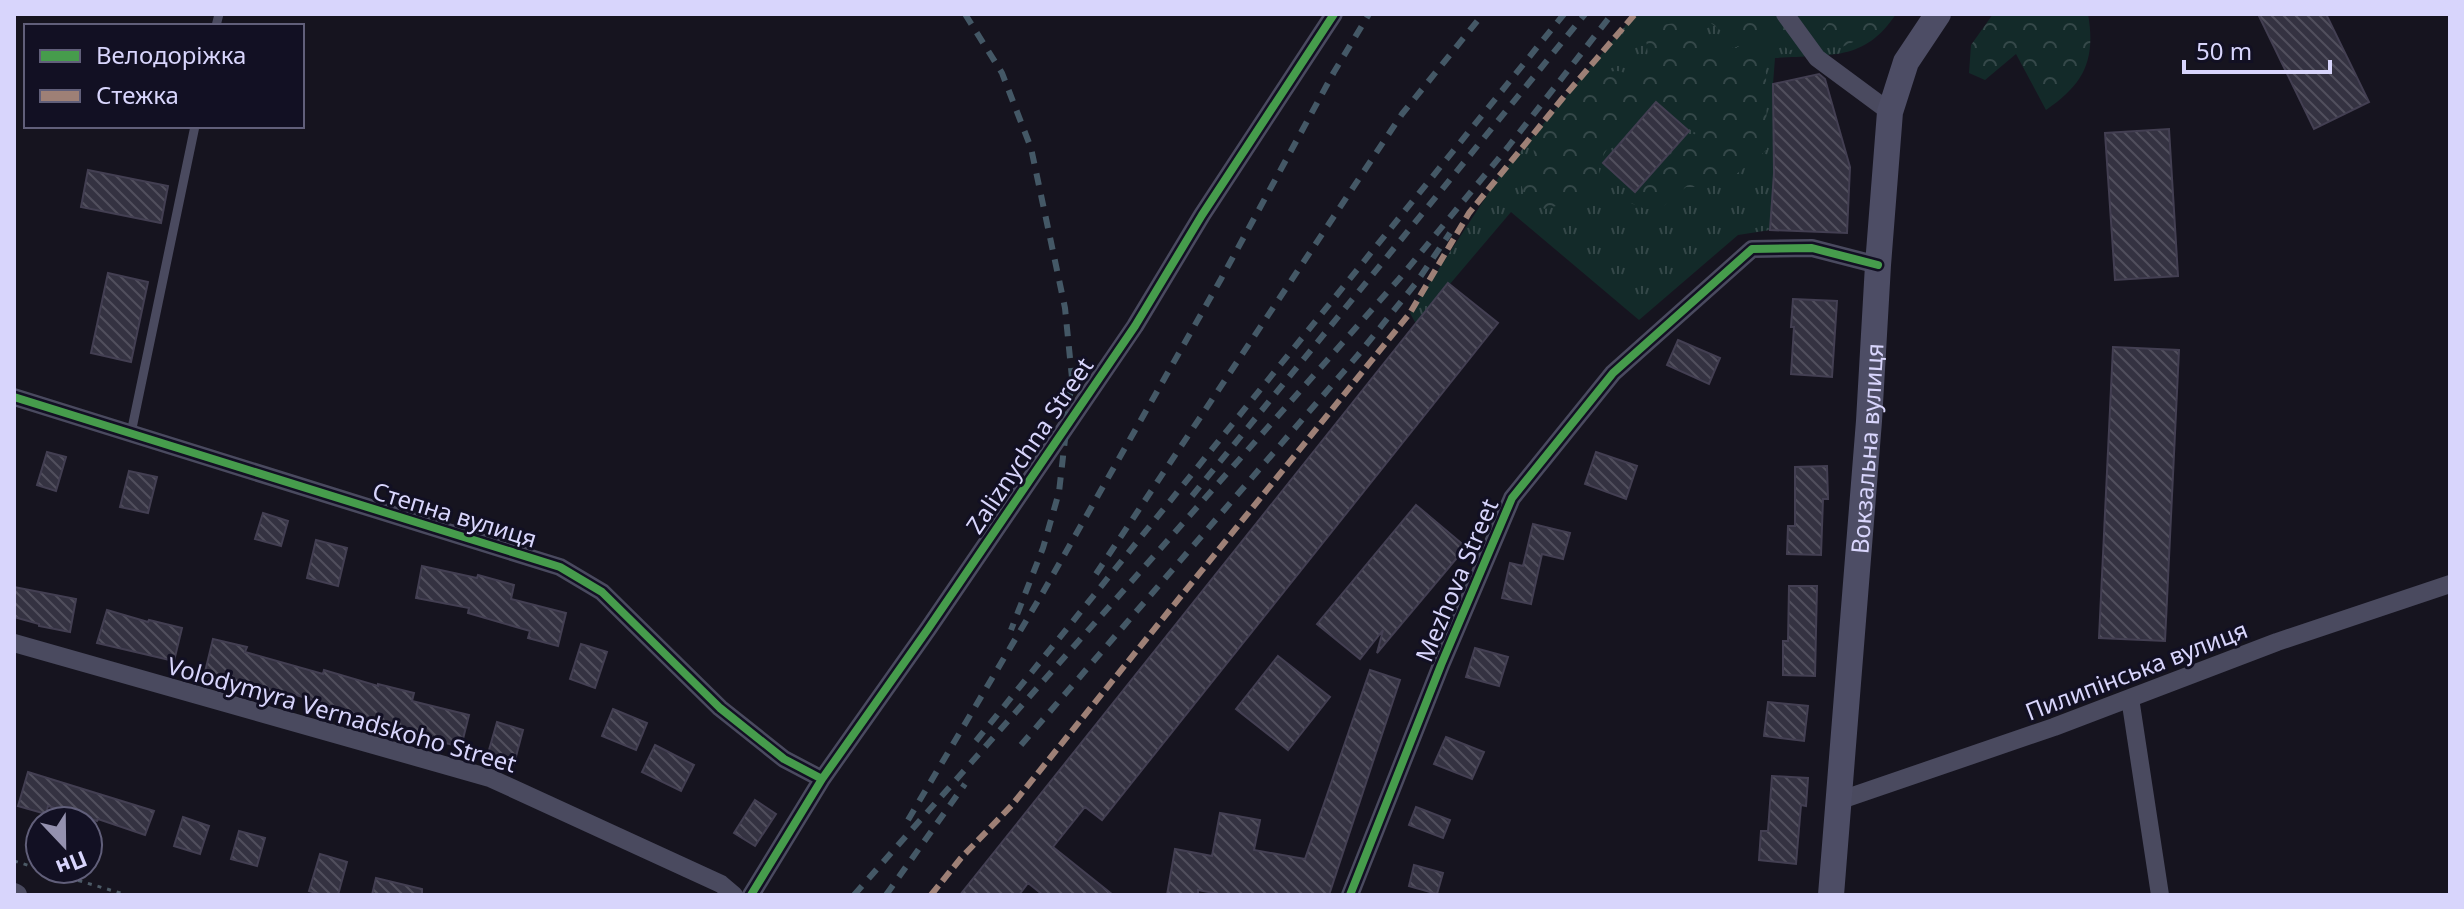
<svg xmlns="http://www.w3.org/2000/svg" width="2464" height="909" viewBox="0 0 2464 909" font-family="'Noto Sans',sans-serif">
	<defs>
		<pattern id="grass-tufts" width="24" height="20" patternUnits="userSpaceOnUse" patternTransform="scale(2)"><rect width="24" height="20" fill="#132a29"/><path d="M3 7l-1-3M5 7V3M7 7l1-3M15 17l-1-3M17 17v-4M19 17l1-3" fill="none" stroke="#354849"/></pattern>
		<pattern id="forest-crowns" width="20" height="18" patternUnits="userSpaceOnUse" patternTransform="scale(2)"><rect width="20" height="18" fill="#132a29"/><path d="M2 6a3 3 0 1 1 6 0M12 15a3 3 0 1 1 6 0" fill="none" stroke="#354849"/></pattern>
		<pattern id="building-back-hatch" width="6" height="6" patternUnits="userSpaceOnUse" patternTransform="scale(2)"><rect width="6" height="6" fill="#343241"/><path d="M-1 5l2 2M0 0l6 6M5-1l2 2" fill="none" stroke="#514f5d"/></pattern>
	</defs>
	<rect width="100%" height="100%" fill="#16141f"/>
	<path fill="url(#grass-tufts)" d="M1635,14h261c-32,49 -69,40 -121,44l-2,26 1,78 -4,68 -32,5 -99,85 -128,-108 -95,112 -6,-11 89,-136z"/>
	<path fill="url(#forest-crowns)" d="M1699,14h100l25,14 11,-14h53l-10,17 -36,16 -53,3 -13,-9 -10,-1 -22,5 16,11 6,17 1,77 -37,29 -30,8h-14l-26,22h-15l-19,-8 18,-20 26,-15 29,-31 -18,-11 -25,-21c-17,7 -55,45 -57,65 0,7 3,17 4,25l-58,16 -19,-8 -5,-17 14,-22 -2,-17c9,-25 55,-75 84,-74 7,0 17,7 24,9l8,-17 -3,-24 16,-14 13,-2c29,21 26,32 66,23z
		M1993,14h95c8,46 -4,70 -42,96l-30,-56 -31,26 -16,-7 2,-28z"/>
	<path fill="url(#building-back-hatch)" stroke="#433f52" stroke-width="2" d="M2258,14h68l43,88 -55,27z
		M1819,74l6,5 25,88 -3,66 -77,-3 4,-57 -1,-89z
		M1656,102l33,29 -54,61 -32,-29z
		M2169,129l9,147 -63,4 -10,-147z
		M88,170l80,16 -7,37 -80,-16z
		M108,273l40,9 -17,80 -40,-9z
		M1448,283l50,40 -396,497 -17,-13 -32,40 60,48h-70l-15,-12 -9,12h-59z
		M1793,299l44,2 -5,76 -41,-3 3,-47h-3z
		M1678,340l42,18 -11,26 -42,-19z
		M2113,347l66,3 -14,291 -66,-3z
		M47,452l19,5 -10,34 -19,-6z
		M1596,452l41,14 -11,33 -41,-15z
		M1827,466l1,33h-5l-2,56 -34,-1 1,-28h7v-59z
		M129,471l28,6 -9,36 -28,-6z
		M1416,505l50,42 -89,106 6,-23 -23,29 -43,-35z
		M263,513l25,8 -7,25 -26,-7z
		M1533,524l37,9 -7,26 -21,-5 -11,50 -29,-6 8,-35 13,3z
		M316,540l31,8 -9,38 -31,-8z
		M422,566l55,12 1,-3 36,10 -3,14 55,14 -8,33 -30,-8 2,-7 -62,-18 1,-5 -53,-10z
		M1789,586h28l-2,90 -32,-1v-34h5z
		M14,587l62,12 -6,33 -31,-6v-2l-25,-7z
		M107,610l41,12 1,-2 33,8 -8,33 -77,-18z
		M213,639l34,8 -2,5 78,22 1,-4 54,16v-2l36,9 -2,8 57,14 -8,32 -92,-24 1,-5 -77,-24 -2,4 -33,-10 -54,-12z
		M581,644l26,8 -12,36 -25,-9z
		M1475,648l33,9 -9,29 -33,-9z
		M1278,656l52,41 -42,53 -52,-41z
		M1370,670l30,10 -71,215h-105l-26,-5v5h-31l8,-46 37,7 8,-43 40,7 -6,30 51,9z
		M1768,702l40,4 -4,35 -40,-5z
		M613,709l34,14 -11,27 -34,-14z
		M497,722l26,8 -9,34 -27,-7z
		M1446,737l38,15 -12,27 -38,-15z
		M655,745l39,20 -13,26 -39,-19z
		M28,772l126,39 -9,24 -47,-16 -1,2 -49,-15 -2,8 -28,-8z
		M1772,776l36,2 -2,28 -5,-1 -5,59 -37,-4 2,-29h7z
		M755,800l21,14 -21,32 -21,-13z
		M1416,807l34,13 -7,18 -34,-13z
		M183,817l26,9 -9,28 -26,-8z
		M239,831l26,7 -8,28 -26,-7z
		M320,854l27,8 -9,33h-15l-14,-4z
		M1414,865l29,8 -6,21 -28,-8z
		M376,878l46,11v6h-50z"/>
	<g fill="none" stroke-linecap="round" stroke-linejoin="round">
		<path stroke="#4c5a66" stroke-width="3" stroke-dasharray="4 6" stroke-linecap="butt" d="M14,861l26,8
			M40,869l87,26"/>
		<path stroke="#4a4a5f" stroke-width="9" d="M216,26l3,-12
			M131,433l64,-307"/>
		<path stroke="#4a4a5f" stroke-width="18" d="M1785,14l32,44 73,54
			M14,397l546,170 42,25 118,116 64,51 38,20
			M14,643l476,135 231,106 13,11
			M2130,698l30,197
			M1838,801l216,-74 223,-85 173,-58
			M751,895l71,-116 106,-150 207,-303 67,-111 132,-201
			M1350,895l91,-230 71,-167 101,-125 139,-124 60,-1 66,17"/>
		<path stroke="#4a4a5f" stroke-width="22" d="M14,894l2,1"/>
		<path stroke="#4d4d65" stroke-width="26" id="s1" d="M1831,895l38,-474 9,-156 12,-153 16,-50 32,-48"/>
		<path stroke="#445866" stroke-width="6" stroke-dasharray="12 10" stroke-linecap="butt" d="M965,14l37,59 29,75 34,160 7,70 -13,114 -16,56 -32,82
			M1192,496l393,-482
			M1096,574l306,-460 81,-100
			M976,741l588,-727
			M1021,745l337,-390 58,-72 34,-50
			M908,820l134,-226 179,-315 113,-207 35,-58
			M854,895l545,-616 109,-132 104,-133
			M886,895l79,-111"/>
		<path stroke="#9e8076" stroke-width="6" stroke-dasharray="12 6" stroke-linecap="butt" d="M931,895l30,-37 51,-53 398,-492 59,-100 93,-114 73,-85"/>
		<defs>
			<path id="cycleway" d="M14,397l546,170 42,25 118,116 64,51 38,20
				M751,895l71,-116 106,-150 207,-303 67,-111 132,-201
				M1350,895l91,-230 71,-167 101,-125 139,-124 60,-1 66,17"/>
		</defs>
		<use href="#cycleway" stroke="#121023" stroke-width="13"/>
		<use href="#cycleway" stroke="#469c4c" stroke-width="8"/>
	</g>
	<g text-anchor="middle" dominant-baseline="central" stroke-width="6" stroke-linejoin="round" paint-order="stroke">
		<g font-size="24" fill="#d8d5fc" stroke="#121023">
			<text transform="translate(1029 445) rotate(-56)">Zaliznychna Street</text>
			<text stroke="none"><textPath href="#s1" startOffset="448">Вокзальна вулиця</textPath></text>
			<text transform="translate(455 514) rotate(17)">Степна вулиця</text>
			<text transform="translate(1456 580) rotate(-67)">Mezhova Street</text>
			<text transform="translate(2136 670) rotate(-21)">Пилипінська вулиця</text>
			<text transform="translate(342 714) rotate(16)">Volodymyra Vernadskoho Street</text>
		</g>
	</g>
	<rect width="2464" height="909" fill="none" stroke="#d8d5fc" stroke-width="32"/>
	<rect x="24" y="24" width="280" height="104" fill="#121023" stroke="#615f7a" stroke-width="2"/>
	<rect x="40" y="50" width="40" height="12" fill="#469c4c" stroke="#615f7a" stroke-width="2"/>
	<text x="96" y="64" font-size="24" fill="#d8d5fc">Велодоріжка</text>
	<rect x="40" y="90" width="40" height="12" fill="#9e8076" stroke="#615f7a" stroke-width="2"/>
	<text x="96" y="104" font-size="24" fill="#d8d5fc">Стежка</text>
	<g transform="translate(64 845) rotate(158)"><circle r="38" fill="#121023" stroke="#615f7a" stroke-width="2"/>
	<path d="M0-6L14 30L0 20L-14 30Z" fill="#9491af"/>
	<text y="-12" font-size="22" font-weight="bold" text-anchor="middle" fill="#d8d5fc">Пн</text>
	</g>
	<path d="M2184 60v12h146v-12" fill="none" stroke="#d8d5fc" stroke-width="4"/>
	<text x="2196" y="60" font-size="24" fill="#d8d5fc" stroke="#121023" stroke-width="6" paint-order="stroke">50 m</text>
</svg>
